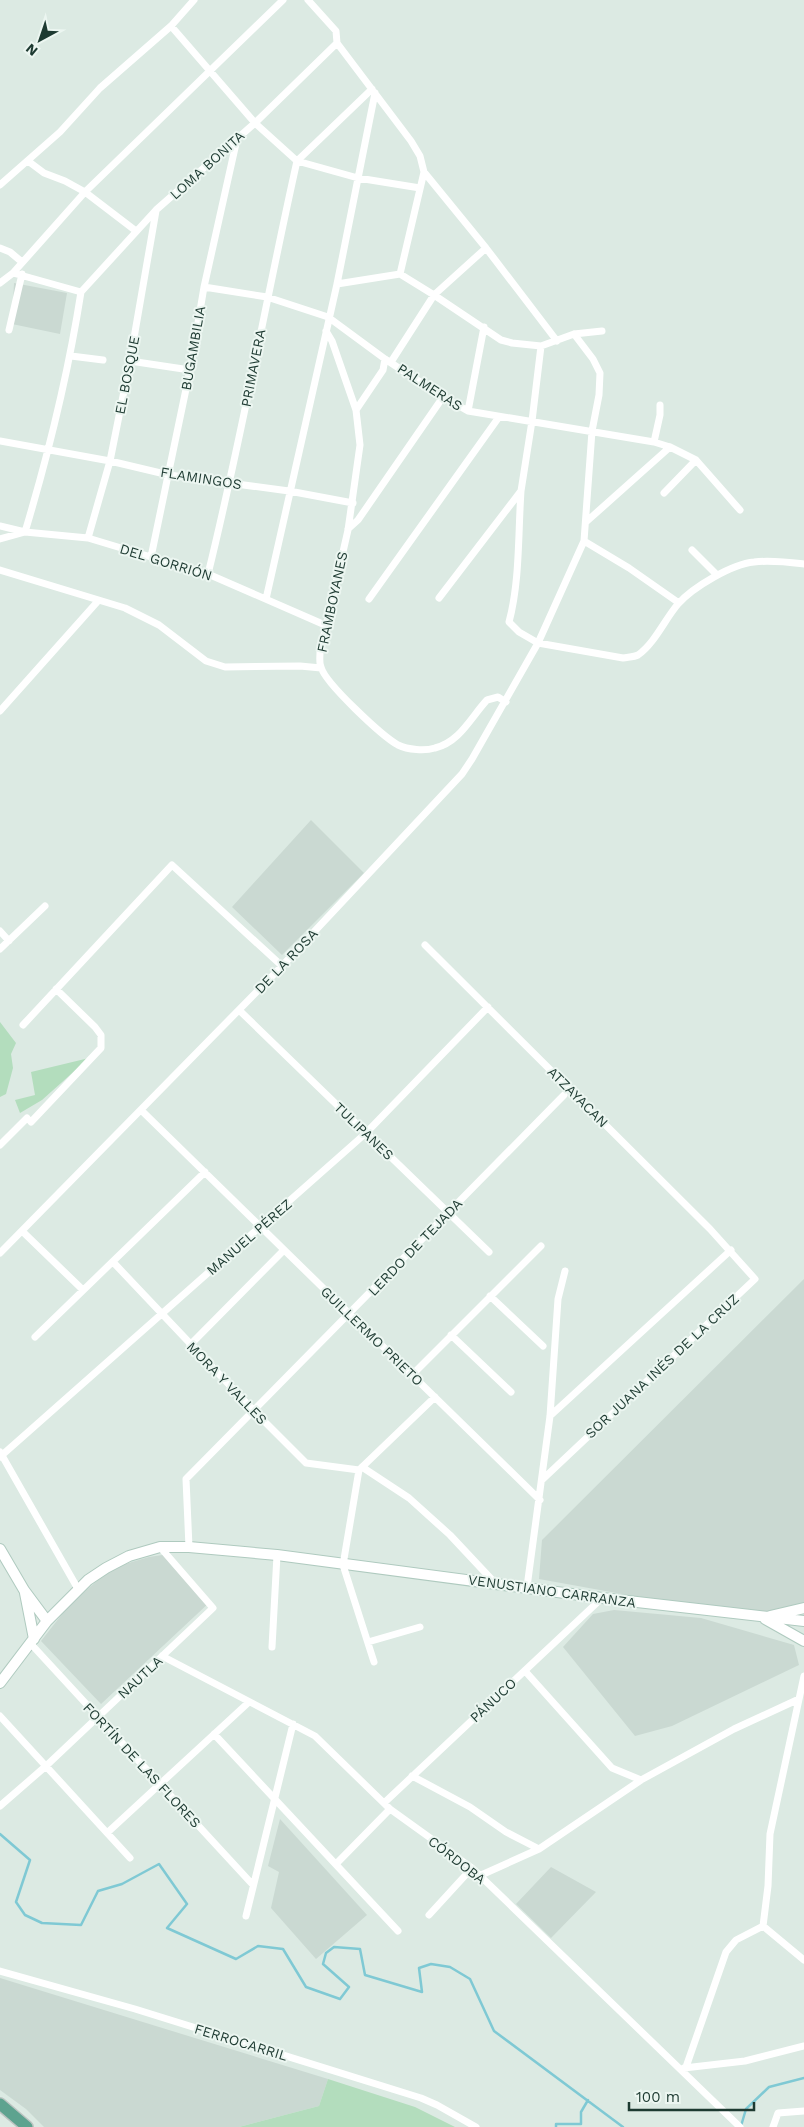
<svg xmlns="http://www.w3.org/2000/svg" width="804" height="2127" viewBox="0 0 804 2127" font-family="'Work Sans',sans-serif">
	<rect width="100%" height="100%" fill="#dceae3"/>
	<path fill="#cad9d2" d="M14,283l53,10 -7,41 -48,-10z
		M311,820l53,53 -82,82 -50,-48z
		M804,1279v324l-33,8 -33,4 -199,-36 3,-39z
		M169,1554l42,47 -110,103 -60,-63 29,-37 27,-23 21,-15 31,-9z
		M614,1610l87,8 93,27 5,20 -127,61 -37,10 -72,-89 30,-33z
		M280,1819l87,96 -51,44 -45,-51 8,-36 -11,-6z
		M551,1867l45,25 -45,46 -35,-34z
		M0,1978l328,101 -9,27 -80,21h-195l-18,-18 -26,-19z"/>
	<path fill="#b3ddbd" d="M0,1022l16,21 -5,11 2,14 -7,26 -6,3z
		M89,1058l-47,42 -22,13 -5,-13 20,-5 -4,-23z
		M328,2079l87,28 40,20h-216l80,-21z"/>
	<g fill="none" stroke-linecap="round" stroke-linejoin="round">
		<path stroke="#7fc9d4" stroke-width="2.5" d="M0,1834l30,26 -14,42 9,13 17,8 39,2 17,-34 24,-7 37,-20 28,40 -20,24 69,31 22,-13 25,3 23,38 34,12 9,-12 -26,-23 3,-11 8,-6 26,2 5,26 57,17 -3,-24 12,-4 19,3 20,12 24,52 129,96
			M741,2126l5,-17 23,-22 35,-9
			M556,2127v-3h25v-12l7,-12"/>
		<defs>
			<path id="secondary" d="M0,1549l24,41 23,31
				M25,1593l9,46
				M770,1616l34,-8
				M765,1619l39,22
				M0,1683l47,-62 41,-41 18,-12 23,-12 31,-9h29l88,8 325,43 202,23"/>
			<path id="primary" d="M0,2104l27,23"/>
		</defs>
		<use href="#secondary" stroke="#afcabf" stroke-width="12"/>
		<use href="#primary" stroke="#bbc4c1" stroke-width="14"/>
		<path stroke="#fff" stroke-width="7" d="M308,0l28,31 1,12 74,98 9,15 4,16 62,76 71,93
			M171,26l84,97 42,38 61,17 62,10
			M28,161l16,12 21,8 20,11 51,39
			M297,161l75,-72
			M0,185l60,-53 40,-44 71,-62 23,-26
			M0,248l10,4 12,10
			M13,273l68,19
			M400,274l24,-102
			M0,283l13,-10 72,-81 198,-192
			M337,284l63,-10 34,21 67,45 11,3 29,3 33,-12 28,-3
			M204,287l63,10 61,20 57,42 58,38 25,14 186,31 16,5 26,13 44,50
			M81,292l75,-82 99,-87 82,-80
			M9,330l13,-56
			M326,331l6,10 24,69 4,35 -12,85 -28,122c0,5 -1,11 1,15 4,16 61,69 77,78 10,5 27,6 37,3 25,-6 36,-31 52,-48l11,-3 8,5
			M71,356l32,4
			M130,361l60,9
			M391,362l43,-67 52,-47
			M356,410l27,-40 2,-11
			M468,411l16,-84
			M0,441l110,20 59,14 120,16 64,12
			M654,442l6,-27v-10
			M521,491c-3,43 -1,90 -12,131l10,10 19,11 85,15c5,-1 11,-1 15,-3 17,-12 27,-36 40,-51 15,-17 54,-40 76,-42 17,-2 33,0 50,2
			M664,493l32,-33
			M586,522l84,-75
			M0,526l25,6c24,-80 43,-157 56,-240
			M348,529l10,-9 85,-123
			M88,538l22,-77 20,-100 26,-150
			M0,539l25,-7 63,6 63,19 44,16 13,1 117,51
			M584,541l45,27 50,35
			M692,550l25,25
			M151,557l39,-187 14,-83 33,-148
			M0,570l125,38 34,17 47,36 19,6 75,-1 21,2
			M208,574c34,-137 58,-275 89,-413
			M439,598l82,-107 11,-70 9,-75
			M266,599l71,-315 38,-191
			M369,599l130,-182
			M0,711l98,-110
			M0,931l9,10
			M425,945l285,284 45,50 -212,200
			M0,949l45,-43
			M239,1010l250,242
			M23,1025l149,-160 110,101
			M141,1110l399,390
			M31,1122l70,-74v-13l-6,-8 -39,-38
			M0,1145l27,-27
			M22,1231l61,59
			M0,1253l282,-287 180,-192 10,-15 66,-116 46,-102 8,-110 7,-36 1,-22 -7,-14 -19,-25
			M113,1262l141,149 52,52 53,7
			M490,1296l53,50
			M451,1335l60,57
			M35,1337l170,-165
			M190,1345l94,-95
			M412,1375l129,-129
			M550,1416l181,-166
			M0,1452l78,137
			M0,1457l366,-324 122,-126
			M362,1467l47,31 41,37 45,48
			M189,1547l-3,-68 378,-384
			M527,1587l23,-171 8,-117 7,-28
			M368,1642l52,-15
			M31,1644l222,241
			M272,1647l5,-92
			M162,1656l153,80 75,73 82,59 268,259
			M374,1662l-31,-97 16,-95 76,-73
			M525,1671l87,97 29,12
			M0,1716l130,142
			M214,1734l184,197
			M412,1776l58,31 36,25 33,17
			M384,1803l218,-205
			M0,1806l46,-40 167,-158 -53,-61
			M107,1833l142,-131
			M336,1864l54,-55
			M479,1876l60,-27 102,-69 93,-51 65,-30
			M429,1915l43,-47
			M246,1916l47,-192
			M763,1926l41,34
			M0,1971l135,38 286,89 16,7 39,22
			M686,2067l40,-115 10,-12 27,-14 5,-40 2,-52 34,-158
			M684,2068l61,-7 59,-15
			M773,2127l5,-14 26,-2"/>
		<use href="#secondary" stroke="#fff" stroke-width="10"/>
		<use href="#primary" stroke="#5da38f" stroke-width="11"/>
	</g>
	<g text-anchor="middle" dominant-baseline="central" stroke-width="4" stroke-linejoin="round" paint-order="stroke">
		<g font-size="14" fill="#1d3a31" stroke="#ecf6f1">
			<text transform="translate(207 165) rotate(-42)">LOMA BONITA</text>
			<text transform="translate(193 348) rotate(-80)">BUGAMBILIA</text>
			<text transform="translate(253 368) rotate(-79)">PRIMAVERA</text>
			<text transform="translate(127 375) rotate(-79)">EL BOSQUE</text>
			<text transform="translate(430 387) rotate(33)">PALMERAS</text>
			<text transform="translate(201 478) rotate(9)">FLAMINGOS</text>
			<text transform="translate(166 562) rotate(17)">DEL GORRIÓN</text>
			<text transform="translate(332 602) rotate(-78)">FRAMBOYANES</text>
			<text transform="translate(286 961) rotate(-46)">DE LA ROSA</text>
			<text transform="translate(578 1097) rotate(45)">ATZAYACAN</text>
			<text transform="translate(364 1131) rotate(44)">TULIPANES</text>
			<text transform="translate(249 1237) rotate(-41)">MANUEL PÉREZ</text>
			<text transform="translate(415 1247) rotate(-46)">LERDO DE TEJADA</text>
			<text transform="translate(372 1336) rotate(44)">GUILLERMO PRIETO</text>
			<text transform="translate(662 1366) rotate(-43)">SOR JUANA INÉS DE LA CRUZ</text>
			<text transform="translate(227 1383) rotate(46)">MORA Y VALLES</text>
			<text transform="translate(552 1591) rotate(8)">VENUSTIANO CARRANZA</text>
			<text transform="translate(140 1677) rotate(-43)">NAUTLA</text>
			<text transform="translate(493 1700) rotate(-43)">PÁNUCO</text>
			<text transform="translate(142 1765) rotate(47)">FORTÍN DE LAS FLORES</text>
			<text transform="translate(457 1860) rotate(38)">CÓRDOBA</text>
			<text transform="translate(241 2042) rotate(17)">FERROCARRIL</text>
		</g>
	</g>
	<g transform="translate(40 40) rotate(220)" stroke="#ecf6f1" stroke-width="4" paint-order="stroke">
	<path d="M0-4L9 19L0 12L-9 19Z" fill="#1d3a31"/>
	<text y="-8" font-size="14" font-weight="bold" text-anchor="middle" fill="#1d3a31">N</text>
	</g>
	<path d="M629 2102v8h125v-8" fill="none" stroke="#1d3a31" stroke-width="2.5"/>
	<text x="636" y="2102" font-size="15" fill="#1d3a31" stroke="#ecf6f1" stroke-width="4" paint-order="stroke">100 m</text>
</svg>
